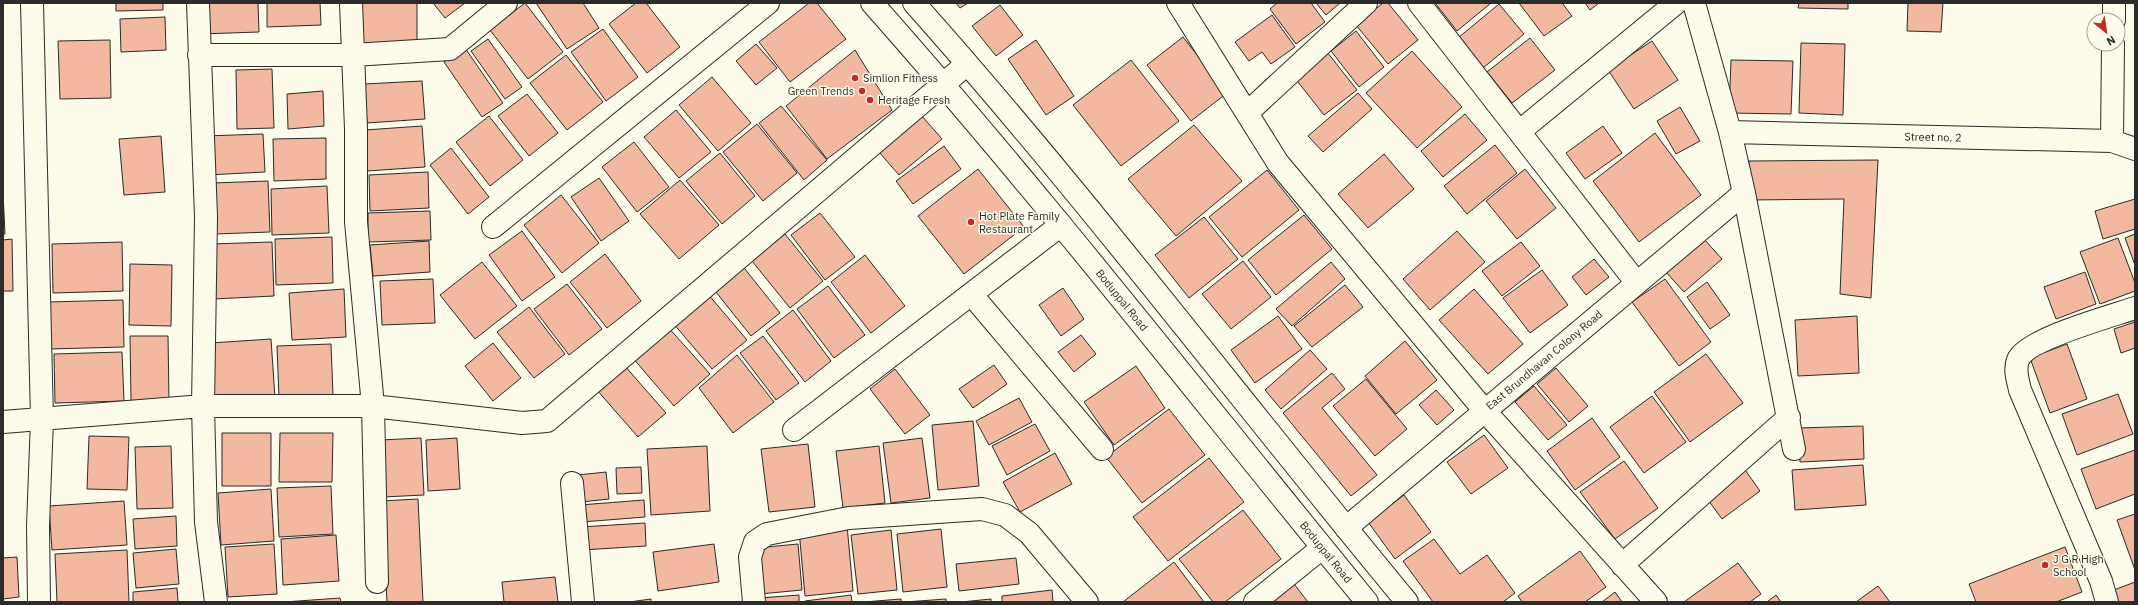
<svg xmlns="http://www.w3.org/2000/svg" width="2138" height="605" viewBox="0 0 2138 605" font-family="'IBM Plex Sans',sans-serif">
	<rect width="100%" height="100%" fill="#fdfbea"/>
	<path fill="#f2b8a0" stroke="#2b2b2b" d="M116,3h47v7l-47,1z
		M198,3h60l1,29 -59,2z
		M267,3h53l1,22 -54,2z
		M358,3h59v42l-58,1z
		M433,3h32l-20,15z
		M525,3l38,49 -35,27 -38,-49z
		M536,3h47l16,25 -32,21z
		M636,3h10l34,44 -33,26 -38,-49z
		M809,3h8l29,36 -56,43 -31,-40z
		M956,3h12l-8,5z
		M1277,3h34l14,19 -29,22 -26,-35z
		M1316,3h24l-14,12z
		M1383,3h5l30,37 -30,24 -32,-39z
		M1437,3h54l-34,28 -21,-27z
		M1519,3h43l10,13 -28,20z
		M1585,3h14l-9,7z
		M1799,3h49v6l-50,-1z
		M1908,3h35l-2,29 -34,-1z
		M1499,4l25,30 -41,34 -25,-30z
		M1000,5l23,30 -27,21 -24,-30z
		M1272,15l23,32 -24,17 -9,-12 -13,9 -14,-19z
		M165,17l1,33 -45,2 -1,-33z
		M603,29l35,48 -32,24 -35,-49z
		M1356,31l28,36 -25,20 -28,-36z
		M1183,37l44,56 -36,28 -44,-56z
		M1530,38l25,32 -43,33 -25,-31z
		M488,39l34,48 -17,12 -34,-48z
		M110,40l1,58 -51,1 -2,-58z
		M1036,40l38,56 -28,19 -38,-56z
		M1652,41l26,39 -44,29 -26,-39z
		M1801,43l44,1 -2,71 -44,-2z
		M756,44l21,24 -21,17 -20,-24z
		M465,48l38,55 -21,14 -38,-55z
		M855,50l37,60 -65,49 -41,-53z
		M1412,51l50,56 -45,41 -51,-55z
		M1327,52l30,38 -33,25 -30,-38z
		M566,55l37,47 -36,28 -37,-47z
		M1131,60l48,61 -58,45 -48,-61z
		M1731,60l62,1 -2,53 -62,-1z
		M272,69l2,59 -37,1 -1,-59z
		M712,77l39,46 -33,28 -39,-46z
		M422,81l3,38 -58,4 -3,-39z
		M323,91l1,35 -36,3 -1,-35z
		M1358,93l14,16 -49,43 -15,-16z
		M527,94l31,39 -29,23 -31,-40z
		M781,106l46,54 -23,20 -45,-57z
		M1680,107l20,34 -24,13 -19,-33z
		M676,110l35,42 -32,26 -35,-41z
		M1465,114l22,26 -44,37 -22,-26z
		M921,115l21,24 -43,36 -20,-23z
		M489,116l34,44 -33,26 -34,-44z
		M757,124l40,49 -34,28 -40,-49z
		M1194,125l48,56 -66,55 -48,-57z
		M422,126l3,41 -58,4 -2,-41z
		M1603,126l19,27 -37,26 -19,-26z
		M1655,133l46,62 -62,47 -46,-61z
		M263,134l2,38 -58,3 -2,-39z
		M161,136l4,56 -41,3 -5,-56z
		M326,138v41l-52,2 -1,-42z
		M634,142l35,45 -32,25 -35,-45z
		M1495,145l22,28 -50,41 -23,-28z
		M944,146l17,23 -48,35 -17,-23z
		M451,148l38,49 -21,17 -38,-49z
		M720,153l35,43 -33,28 -36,-43z
		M1384,154l30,35 -46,39 -30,-34z
		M1878,160l-7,138 -31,-4 4,-95 -96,1 1,-39z
		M978,169l46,58 -60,47 -46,-58z
		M1525,169l31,39 -39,31 -31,-38z
		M1267,170l32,40 -57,47 -33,-40z
		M428,172l1,36 -59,3 -1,-36z
		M599,178l30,43 -28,20 -30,-44z
		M680,180l39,45 -40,34 -39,-45z
		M268,181l2,51 -55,2 -2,-51z
		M327,186l2,47 -57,2 -1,-46z
		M3,192l2,42h-2z
		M561,195l38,48 -37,30 -38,-48z
		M2135,199v30l-32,10 -8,-28z
		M430,211l1,29 -63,2v-29z
		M820,213l35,44 -30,23 -34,-45z
		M1304,215l28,34 -56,46 -28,-35z
		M1204,217l34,42 -49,39 -34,-43z
		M522,231l33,46 -33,24 -33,-46z
		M1457,231l28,31 -55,48 -27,-31z
		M785,234l38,47 -33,27 -38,-47z
		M2135,234v31l-10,-27z
		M332,237l1,46 -57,2 -1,-46z
		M1703,238l19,21 -38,33 -19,-21z
		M2118,238l17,45v8l-35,13 -20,-52z
		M12,239l1,52h-10v-51z
		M429,241l1,31 -57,4 -3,-31z
		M122,242l1,49 -70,2 -1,-49z
		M272,242l2,54 -61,3 -2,-55z
		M1521,242l19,24 -38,30 -20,-25z
		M605,254l36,47 -34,27 -37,-46z
		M865,255l40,51 -34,27 -40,-51z
		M1594,259l15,18 -23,18 -14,-18z
		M1243,261l28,36 -40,32 -29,-35z
		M482,262l35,44 -42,33 -35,-44z
		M1331,262l14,17 -53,47 -16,-17z
		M130,264l42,1 -1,61 -42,-1z
		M741,264l39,49 -29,23 -39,-49z
		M1542,270l26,35 -38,28 -27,-35z
		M2085,272l11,32 -40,15 -12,-32z
		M433,279l2,44 -53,2 -2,-44z
		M1665,279l46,63 -32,24 -47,-64z
		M1707,282l23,33 -20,14 -23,-32z
		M567,284l35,45 -33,26 -35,-46z
		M1345,285l18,22 -51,40 -18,-21z
		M828,286l37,49 -31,23 -37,-49z
		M1063,288l21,31 -23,17 -22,-31z
		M344,289l2,48 -54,3 -3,-47z
		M1474,289l49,55 -35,30 -49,-54z
		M707,293l40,47 -35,29 -39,-46z
		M123,300l1,47 -75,2 -1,-47z
		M529,307l36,47 -31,24 -37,-46z
		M793,310l38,51 -26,21 -39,-51z
		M1278,316l24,33 -47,34 -24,-33z
		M1857,316l2,57 -61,3 -3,-56z
		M2135,322v26l-14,5 -7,-24z
		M667,326l43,48 -36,32 -42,-49z
		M1081,335l15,19 -22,18 -16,-20z
		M130,336h38l1,65h-38z
		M763,336l36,47 -23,17 -36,-47z
		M271,339l4,59 -60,4 -4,-59z
		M1405,341l32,39 -41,34 -31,-38z
		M493,343l28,35 -28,23 -28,-35z
		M331,344l2,52 -54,2 -2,-52z
		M2067,344l20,55 -37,14 -20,-55z
		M1310,350l17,19 -46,40 -16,-19z
		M122,352l2,49 -69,2 -1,-49z
		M1706,354l37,49 -53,39 -36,-50z
		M737,355l37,47 -41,31 -34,-45z
		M624,365l42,48 -28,24 -42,-48z
		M994,365l13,19 -34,24 -14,-19z
		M1136,366l29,42 -51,37 -30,-43z
		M1556,368l32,38 -19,16 -32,-38z
		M895,369l35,46 -25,19 -35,-45z
		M1332,373l13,16 -23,19 55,67 -26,21 -68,-83z
		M1366,379l41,50 -32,27 -42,-50z
		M1534,386l33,39 -19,15 -33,-38z
		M1436,390l18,20 -17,15 -18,-20z
		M2118,394l15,40 -56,21 -15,-41z
		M1652,396l34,46 -42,31 -34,-46z
		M1019,398l13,24 -43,23 -13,-24z
		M1169,409l36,46 -63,48 -36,-46z
		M1592,418l28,39 -45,33 -28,-39z
		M973,421l6,65 -41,4 -6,-65z
		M1035,424l15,27 -43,24 -15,-29z
		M1863,426l1,33 -64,3 -1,-34z
		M222,433h49v53h-49z
		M280,433h53l-1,49h-53z
		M1484,435l24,33 -37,26 -24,-32z
		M89,436l40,1 -2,53 -40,-1z
		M421,438l3,57 -41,2 -2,-57z
		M457,438l3,51 -32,2 -2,-51z
		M922,438l8,60 -39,5 -8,-60z
		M808,444l7,63 -46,5 -8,-63z
		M171,446l2,62 -36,1 -2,-62z
		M707,446l3,65 -59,4 -4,-66z
		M879,446l6,57 -42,5 -7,-57z
		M2135,450v44l-39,15 -15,-40z
		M1055,453l17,31 -52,28 -17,-30z
		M1209,458l35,44 -76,59 -35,-44z
		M1624,461l34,47 -43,31 -35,-47z
		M1863,465l3,40 -71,5 -3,-40z
		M641,467l1,26 -25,1 -1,-26z
		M1743,467l17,24 -38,28 -17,-23z
		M606,472l3,27 -28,3 -3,-27z
		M331,486l2,48 -54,3 -2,-49z
		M271,489l3,52 -53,4 -3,-52z
		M1404,495l27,37 -36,27 -27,-37z
		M418,499l5,103h-36l-6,-101z
		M644,500l1,17 -63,5 -2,-17z
		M124,501l3,44 -75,5 -3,-44z
		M1243,510l38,49 -56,43h-12l-34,-43z
		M2135,514v56l-18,-50z
		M176,516l1,30 -42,3 -2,-30z
		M645,523l1,23 -64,4 -1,-23z
		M847,525l6,66 -48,5 -6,-66z
		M941,529l6,58 -44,5 -6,-58z
		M891,530l6,60 -39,4 -7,-59z
		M336,535l3,46 -56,4 -2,-46z
		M1434,539l26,35 27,-19 28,38 -12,9h-70l-30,-41z
		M274,544l3,50 -49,3 -3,-50z
		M714,544l5,38 -61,9 -5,-39z
		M798,544l4,46 -42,4 -4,-46z
		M2065,547l17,45 -26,10h-80l-7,-18z
		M176,549l3,35 -43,4 -3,-35z
		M127,550l2,52h-72l-2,-48z
		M1580,551l26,36 -21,15h-63l-4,-6z
		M17,557l2,40 -16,2v-41z
		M1016,558l3,26 -60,7 -3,-27z
		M1174,562l30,40h-81z
		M1738,563l23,31 -11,8h-66z
		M555,577l3,25h-54l-2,-20z
		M1291,580l17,22h-46z
		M2135,582v20h-26l-3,-9z
		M1878,586l12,16h-34z
		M177,588l1,14h-45v-10z
		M1052,590l1,12h-51v-6z
		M1615,592l7,10h-20z
		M799,595v7h-39v-4z
		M851,595l1,7h-47v-1z
		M1776,595l5,7h-14z
		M340,598l1,4h-57z
		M651,599v3h-22z
		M901,599v3h-37z
		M946,599v3h-41z
		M991,599v3h-30z"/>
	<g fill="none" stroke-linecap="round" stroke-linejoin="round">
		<defs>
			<path id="minor" d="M32,3l10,416 -4,107 1,76
				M198,3l8,214 -3,189 3,116 10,80
				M351,3l5,126v93l17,184 4,176
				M1178,3l100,160 206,247 172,192
				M1419,3l217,279
				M1694,3l36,129 14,61 50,256
				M2114,20v-17
				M199,55h154l97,-6 56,-46
				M1247,113l119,-110
				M1520,131l156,-128
				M1730,132l382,9 23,8
				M2112,141l1,-97
				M493,227l275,-224
				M972,295l130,154
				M3,422l200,-16h170l149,17 25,-2 420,-357
				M794,430l267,-205
				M572,483l11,119
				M1346,528l398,-335
				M1622,565l167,-148
				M754,602l-4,-45 5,-15 12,-8 82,-16 133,-9 23,6 24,18 58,69
				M1255,602l67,-54
				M2107,602l-6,-21 -81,-191c-2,-10 -6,-20 -2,-30 8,-21 94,-44 117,-52"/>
			<path id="tertiary" d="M872,3c172,194 331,399 495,599
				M914,3c172,193 328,400 493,599"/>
		</defs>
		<use href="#minor" stroke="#2b2b2b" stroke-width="24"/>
		<use href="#tertiary" stroke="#2b2b2b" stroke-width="24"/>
		<use href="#minor" stroke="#fdfbea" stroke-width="22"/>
		<use href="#tertiary" stroke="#fdfbea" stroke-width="22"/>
	</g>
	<g fill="#c62828" stroke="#fdfbea" stroke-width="1.5">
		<circle cx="855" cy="78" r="4"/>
		<circle cx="862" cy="91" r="4"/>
		<circle cx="870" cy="100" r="4"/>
		<circle cx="971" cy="222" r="4"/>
		<circle cx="2045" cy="565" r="4"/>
	</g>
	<g text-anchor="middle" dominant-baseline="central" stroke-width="3" stroke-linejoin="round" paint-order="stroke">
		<g font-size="11" fill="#2b2b2b" stroke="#fdfbea" text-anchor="start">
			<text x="863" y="78">Simlion Fitness</text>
			<text x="854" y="91" text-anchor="end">Green Trends</text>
			<text x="878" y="100">Heritage Fresh</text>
			<text x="979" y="216">Hot Plate Family<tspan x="979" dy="13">Restaurant</tspan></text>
			<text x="2053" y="559">J G R High<tspan x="2053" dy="13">School</tspan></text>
		</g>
		<g font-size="11" fill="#2b2b2b" stroke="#fdfbea">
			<text transform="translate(1933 137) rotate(1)">Street no. 2</text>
			<text transform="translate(1122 300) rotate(51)">Boduppal Road</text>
			<text transform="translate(1544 360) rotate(-40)">East Brundhavan Colony Road</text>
			<text transform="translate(1326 552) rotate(51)">Boduppal Road</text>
		</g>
	</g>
	<rect width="2138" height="605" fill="none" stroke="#2b2b2b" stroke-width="8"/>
	<g transform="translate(2106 32) rotate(150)"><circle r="19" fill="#fdfbea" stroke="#a9a89e"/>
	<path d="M0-3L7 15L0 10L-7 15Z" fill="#c62828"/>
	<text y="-6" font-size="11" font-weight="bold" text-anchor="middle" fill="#2b2b2b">N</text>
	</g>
</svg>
